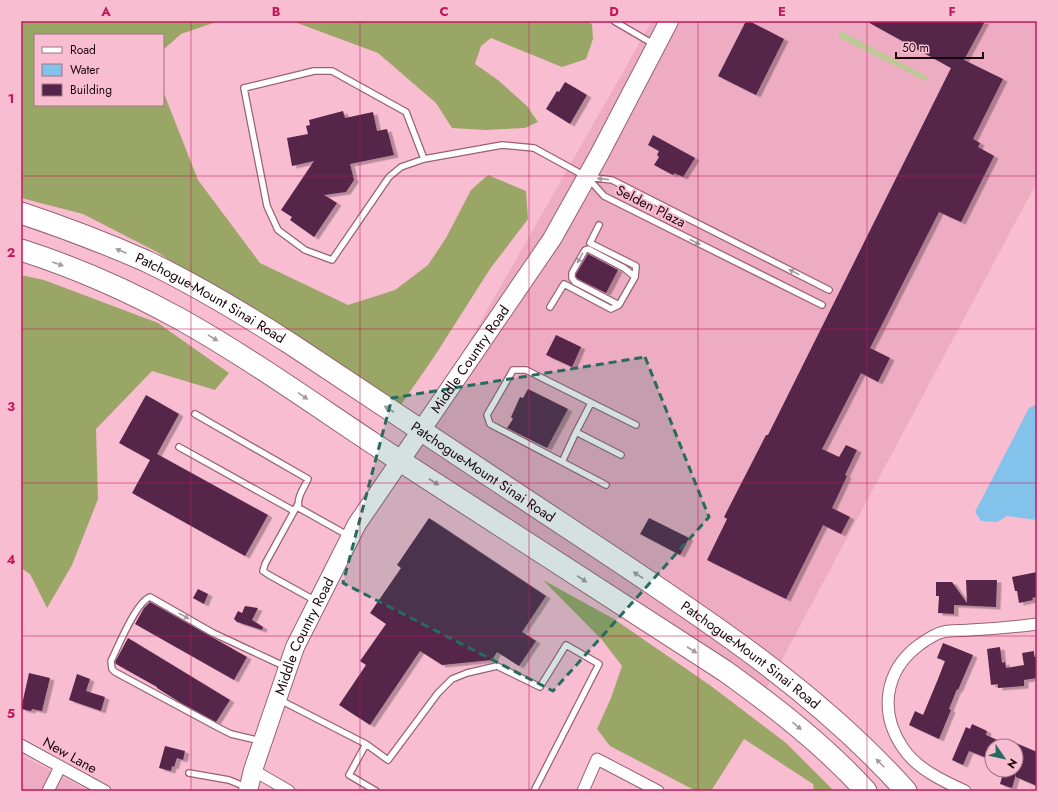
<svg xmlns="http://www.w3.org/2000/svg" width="1058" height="812" viewBox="0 0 1058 812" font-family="Jost,sans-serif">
	<defs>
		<filter id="shadow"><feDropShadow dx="4.5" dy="2.5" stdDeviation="0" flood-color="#0004"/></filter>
	</defs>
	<rect width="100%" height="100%" fill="#f9bdd1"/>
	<path fill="#edacc2" d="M652,21h385v161l-275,515 -361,-236z
		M21,755l68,36h-68z"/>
	<path fill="#bdc897" d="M841,31l87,46 -3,4 -87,-44z"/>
	<path fill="#9aa666" d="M21,21h198l-38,13 -18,16v-15h-128v70h128v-14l35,89 62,83 88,42 47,-15 33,-25 18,-27 25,-48 17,-15 38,16 2,28 -38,50 -56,88 -34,49 -243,-154 -74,-38 -62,-16z
		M292,21h296l4,3 1,15 -7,20 -24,8 -71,-29 -10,8 -6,18 23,16 29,26 11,16 -13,6 -39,2 -34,-2 -16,-25 -58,-50z
		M21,275l23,5 114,43 71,50 -14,17 -63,-19 -56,58 2,70 -26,66 -25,43 -17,-34 -9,-6z
		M543,580l71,39 97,67 75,57 48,48h-20l-1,-7 -69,-45 -33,52h-15l-86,-45 -13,-17 14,-31 11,-32 -20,-26z"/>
	<path fill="#83c3eb" d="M1037,404v116l-30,-4 -10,6 -16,-1 -6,-9 54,-104z"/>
	<path fill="#552549" filter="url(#shadow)" d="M746,21h3l35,18 -28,56 -38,-19z
		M866,21h119l-21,39 39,19 -30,60 7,4 -2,4 16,9 -33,66 -22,-10 -69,136 20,10 -12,24 -17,-9 -39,76 17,8 7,-12 11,5 -12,25 2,1 -15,32 18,9 -9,17 -18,-9 -37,74 -79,-39 20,-41 -3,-2 42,-82h2l183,-367z
		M565,82l22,13 -17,29 -24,-15 11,-18 2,1z
		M343,111l2,7 28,-6 4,19 10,-2 7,26 -44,9 4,16 -8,12 -22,3 13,8 -23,34 -24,-17 2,-3 -11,-7 33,-49 -22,5 -5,-28 21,-4 -2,-8 4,-1 -1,-5z
		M653,135l42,23 -12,19 -9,-4 -1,2 -19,-10 5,-8 -2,-2 2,-4 -11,-6z
		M588,254l30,16 -12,23 -28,-14 -2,-2v-3z
		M556,335l25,12 -9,20 -26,-12z
		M528,389l40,20 -21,39 -40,-20 6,-9 -2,-2 9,-20 3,1z
		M146,395l33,19 -22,40 111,61 -23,41 -113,-63 18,-33 -31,-17z
		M429,518l117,78 -24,36 14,9 -17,25 -22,-14 -5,8 -50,5 -22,-14 -50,74 -31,-20 27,-40 -6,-4 26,-37 -16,-11 31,-45 -4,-3z
		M649,518l40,20 -9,17 -40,-21z
		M1037,572v25l-5,1 1,2 -14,3 -2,-12h-2l-3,-14z
		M966,580h31l-1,27 -42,-2v9l-16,-1 1,-17h-3v-14h16l15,21z
		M198,589l10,5 -4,10 -11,-6z
		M150,602l97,55 -13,23 -99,-56 9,-16z
		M245,606l13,2 -6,12 11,7 -1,3 -25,-8 -3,-3 4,-8 4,2z
		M128,638l102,62 -14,22 -35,-19 -24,-15v-1l-41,-23 -1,-2z
		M943,643l30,12 -15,35 -1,-1 -8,20 2,1 -12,29 -30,-14 6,-14 8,4 15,-36 7,-18 -8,-3z
		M1000,647l2,16 3,-1 1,6 18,-3 -2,-12 12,-2v6l3,-1v22l-13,2v6l-26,2v-4l-7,1 -4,-36z
		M29,673l21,5 -8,33 -10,-2 -1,2 -10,-2z
		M77,674l13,5 -4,12 19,6 -4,14 -32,-11z
		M972,724l15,7 -1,4 25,11h-19v14l-23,-9 -6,14 -11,-5 14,-33 4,2z
		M1016,743l21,9v34l-21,-9v-3l-4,14 -12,-4 4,-14 12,4z
		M165,746l20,5 -2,9 -6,-2 -3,9 -2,-1 -1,5 -12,-3z"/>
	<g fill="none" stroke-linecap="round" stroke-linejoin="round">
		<defs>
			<path id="lane" d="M614,21l41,24
				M424,159l-23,8 -12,10 -57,83 -27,-10 -27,-20 -11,-24 -23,-118 70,-17h18l74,41 18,47 78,-14 32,3 51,28
				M619,305l-44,-23 -3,-4v-5l13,-23 3,-1 36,19 11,9
				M822,305l-218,-109 -17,-19 25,3 217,110
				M550,307l14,-23 47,25 8,-4 16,-28 1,-11 -46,-23 9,-18
				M591,403l-15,29 45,23
				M195,414l113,65c-4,9 -12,19 -9,29l50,28
				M179,447l115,64
				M562,462l14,-30
				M606,485l-116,-61 -3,-9 26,-45h13l110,55
				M298,504l-33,60 -2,7 6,4 47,26
				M280,700l86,44 22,16 50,-67 14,-14 15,-6 30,-7 43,21 26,-42 33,19 -65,127
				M261,741l-30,-7 -10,-5 -106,-57 -3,-3 -1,-8c7,-14 25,-59 39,-64l63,36 73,34
				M366,744l-17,31 27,16
				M189,773l40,7 17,7"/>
			<path id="street" d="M21,745l84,46
				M253,770l36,21
				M48,791l12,-24
				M583,791l14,-32 61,32
				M965,791c-22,-10 -48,-22 -62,-43 -24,-35 -19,-77 16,-103 7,-5 15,-11 24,-13 8,-2 18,-1 27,-2 23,-1 45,-3 67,-6"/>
			<g id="primary">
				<path id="s1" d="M248,791l5,-21 42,-123 62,-123 195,-285 47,-84 70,-134"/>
			</g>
			<g id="highway">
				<path id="s2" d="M21,213c42,14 84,30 125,48 50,24 98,53 145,83 98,65 195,130 294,195 113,75 230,150 321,252"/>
				<path d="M21,250c53,17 110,42 159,69 66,37 128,81 191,123 118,77 236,153 354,229 50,36 99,74 141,120"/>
			</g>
		</defs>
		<use href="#lane" stroke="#976274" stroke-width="8"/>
		<use href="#street" stroke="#976274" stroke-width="13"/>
		<use href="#primary" stroke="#976274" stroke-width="20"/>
		<use href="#highway" stroke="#976274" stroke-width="23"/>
		<use href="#lane" stroke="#fff" stroke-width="5.5"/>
		<use href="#street" stroke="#fff" stroke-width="11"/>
		<use href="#primary" stroke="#fff" stroke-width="18"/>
		<use href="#highway" stroke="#fff" stroke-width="21"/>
	</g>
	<defs><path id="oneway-solid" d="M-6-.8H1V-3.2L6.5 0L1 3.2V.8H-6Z"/></defs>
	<g fill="#a39c9f">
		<use href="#oneway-solid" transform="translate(603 179) rotate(-174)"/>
		<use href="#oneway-solid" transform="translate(695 242) rotate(27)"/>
		<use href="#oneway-solid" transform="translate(121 251) rotate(-157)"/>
		<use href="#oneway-solid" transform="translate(580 258) rotate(119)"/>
		<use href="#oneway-solid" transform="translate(58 264) rotate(20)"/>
		<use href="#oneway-solid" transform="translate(794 272) rotate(-153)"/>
		<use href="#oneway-solid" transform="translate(213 338) rotate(31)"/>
		<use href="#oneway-solid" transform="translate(303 396) rotate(34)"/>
		<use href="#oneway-solid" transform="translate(389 409) rotate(-147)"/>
		<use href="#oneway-solid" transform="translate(434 482) rotate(33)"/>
		<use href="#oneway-solid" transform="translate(638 575) rotate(-147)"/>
		<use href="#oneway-solid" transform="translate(582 579) rotate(33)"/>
		<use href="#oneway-solid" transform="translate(184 616) rotate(29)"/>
		<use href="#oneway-solid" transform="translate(692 650) rotate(33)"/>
		<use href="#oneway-solid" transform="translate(797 726) rotate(40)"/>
		<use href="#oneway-solid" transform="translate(880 763) rotate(-135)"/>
	</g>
	<path fill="#266b5d" fill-opacity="0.2" stroke="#266b5d" stroke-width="3" stroke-dasharray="8 5" stroke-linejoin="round" d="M645,357l64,160 -156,174 -210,-108 49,-185z"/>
	<path fill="none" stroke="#c2185b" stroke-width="1" stroke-opacity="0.55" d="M191,21v770M360,21v770M529,21v770M698,21v770M867,21v770M21,176h1016M21,329h1016M21,483h1016M21,636h1016"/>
	<g text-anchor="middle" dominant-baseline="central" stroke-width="4" stroke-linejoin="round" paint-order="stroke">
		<g font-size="14" fill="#1a070e" stroke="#f9bdd1">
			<text transform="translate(651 206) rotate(27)">Selden Plaza</text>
			<text stroke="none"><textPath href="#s2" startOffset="208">Patchogue-Mount Sinai Road</textPath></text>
			<text stroke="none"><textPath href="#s1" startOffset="489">Middle Country Road</textPath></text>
			<text stroke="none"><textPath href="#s2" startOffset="532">Patchogue-Mount Sinai Road</textPath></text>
			<text stroke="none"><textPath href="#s1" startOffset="165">Middle Country Road</textPath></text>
			<text stroke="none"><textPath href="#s2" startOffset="856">Patchogue-Mount Sinai Road</textPath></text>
			<text transform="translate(70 755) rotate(29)">New Lane</text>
		</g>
	</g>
	<rect width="1058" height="812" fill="none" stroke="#f9bdd1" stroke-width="44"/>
	<rect x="34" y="34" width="130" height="72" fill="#f9bdd1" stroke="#a07483"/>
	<rect x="42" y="47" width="20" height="6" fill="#ffffff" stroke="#a07483"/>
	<text x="70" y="54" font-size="12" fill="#1a070e">Road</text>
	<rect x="42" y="64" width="20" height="12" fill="#83c3eb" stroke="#a07483"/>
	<text x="70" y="74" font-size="12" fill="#1a070e">Water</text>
	<rect x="42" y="84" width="20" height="12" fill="#552549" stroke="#a07483"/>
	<text x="70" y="94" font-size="12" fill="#1a070e">Building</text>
	<g transform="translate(1004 758) rotate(124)"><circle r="19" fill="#f9bdd1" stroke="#a07483"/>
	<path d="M0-3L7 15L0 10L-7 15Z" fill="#266b5d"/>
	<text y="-6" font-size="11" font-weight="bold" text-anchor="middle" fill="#1a070e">N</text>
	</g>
	<path d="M896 52v6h87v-6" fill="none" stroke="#1a070e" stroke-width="2"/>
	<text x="902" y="52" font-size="12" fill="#1a070e" stroke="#f9bdd1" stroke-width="3" paint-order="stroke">50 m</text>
	<rect x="22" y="22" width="1014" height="768" fill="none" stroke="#c2185b" stroke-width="1.5"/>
	<g font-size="13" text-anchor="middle" font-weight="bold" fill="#c2185b">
		<text x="106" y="16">A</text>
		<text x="276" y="16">B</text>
		<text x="444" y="16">C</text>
		<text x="614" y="16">D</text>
		<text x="782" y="16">E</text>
		<text x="952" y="16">F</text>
		<text x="11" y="103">1</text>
		<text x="11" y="257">2</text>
		<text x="11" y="411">3</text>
		<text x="11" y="564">4</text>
		<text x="11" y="718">5</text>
	</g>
</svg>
